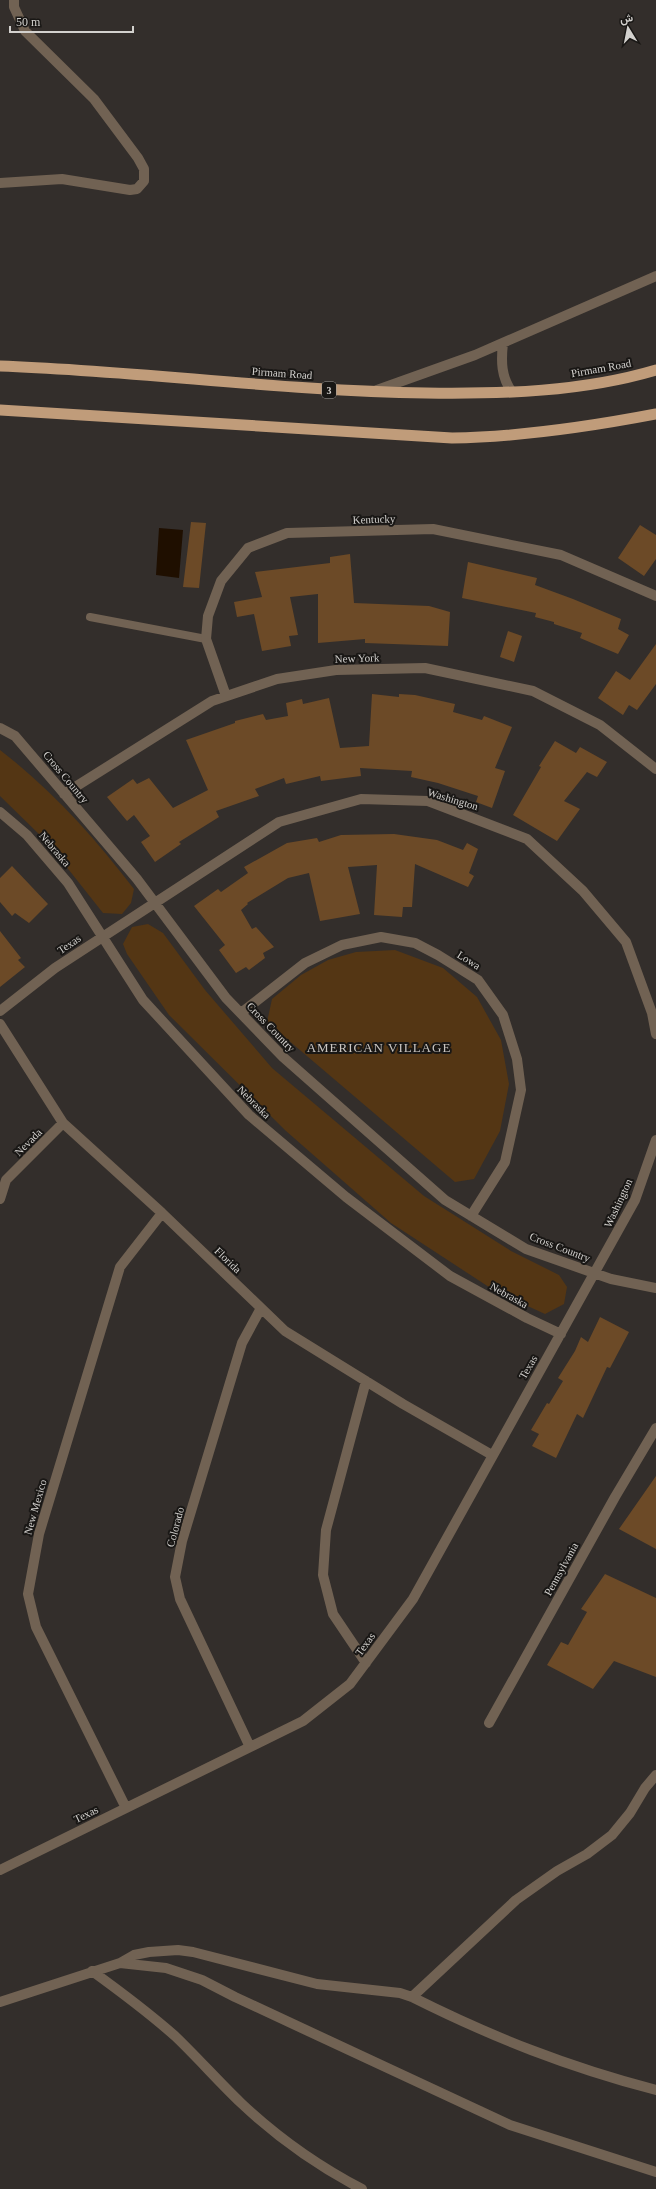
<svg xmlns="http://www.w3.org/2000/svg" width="656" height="2189" viewBox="0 0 656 2189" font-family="'Times New Roman',Vazirmatn,serif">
	<rect width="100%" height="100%" fill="#332e2b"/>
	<path fill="#543614" d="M0,750c51,39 95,88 134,139l-3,14 -9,11 -19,-1 -57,-72 -46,-45z
		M148,924l15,9 42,57 67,78 152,128 87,55 48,24 8,12 -3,17 -19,10 -50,-23 -104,-68 -105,-92 -117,-116 -42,-61 -4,-10 9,-17z
		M395,950l48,18 34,29 24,43 8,44 -9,47 -26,48 -19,3 -188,-160 5,-23 29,-24 27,-15 28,-8z"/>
	<path fill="#1f0f00" d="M159,528l24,2 -4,48 -23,-3z"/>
	<path fill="#6c4a27" d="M191,522l15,1 -7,65 -16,-1z
		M640,525l16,10v24l-12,17 -26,-18z
		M350,554l4,49 75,3 21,6 -2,34 -83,-3v-4l-47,4v-49l-28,3 8,38 -9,1 2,10 -29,5 -8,-37 -17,3 -3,-15 28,-5 -7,-25 75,-9v-6z
		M468,562l69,16 -2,7 38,14 48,20 -3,10 11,6 -11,19 -38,-16 2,-5 -28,-9v-2l-19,-5 1,-4 -74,-15z
		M508,631l14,5 -8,26 -14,-5z
		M656,644v40l-19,26 -8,-5 -6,10 -25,-17 18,-27 14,9z
		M372,694l27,3v-3l16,1 40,9 -2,8 29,8 2,-4 28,11 -17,41 10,3 -13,37 -16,-6 2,-6 -40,-13 -27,-6 1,-6 -52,-3 1,8 -40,5 -1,-5 -34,8 -2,-6 -29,11 4,7 -43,15 3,6 -40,25 2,2 -26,18 -14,-20 9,-6 -16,-21 -7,6 -20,-24 26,-18 4,5 12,-6 24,30 35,-18 -22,-50 49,-17v-2l28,-7 3,6 22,-4 -2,-13 16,-4 1,5 26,-6 11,50 29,-2z
		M555,741l21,12 4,-6 27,15 -10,15 -10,-5 -23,29 16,8 -23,32 -44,-26 28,-48 -2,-1z
		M394,834l43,6 26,10 4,-7 11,6 -9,24 5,3 -6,11 -53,-23 -3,43h-9l-1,10 -28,-2 3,-50 -29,2 12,47 -40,7 -11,-48 -21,5 -41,25 1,1 -7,6 11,19 4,-2 18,20 -11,6 2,5 -16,12 -3,-3 -10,6 -17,-23 6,-5 -31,-39 24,-17 3,3 27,-19 -4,-6 43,-24 30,-5 2,4 22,-7z
		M12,866l36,38 -19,19 -14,-10 -3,3 -12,-14v-24z
		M0,931l21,27 -3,2 7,7 -25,20z
		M600,1317l29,15 -19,36 -3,-1 -24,51 -6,-4 -21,44 -24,-12 7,-12 -8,-4 16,-27 2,1 14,-23 -5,-3 17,-27 6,-14 7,5z
		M656,1476v73l-37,-20z
		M605,1574l51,24v79l-42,-16 -21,28 -46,-24 14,-23 7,3 19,-33 -6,-3z"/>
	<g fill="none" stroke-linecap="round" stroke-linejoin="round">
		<path stroke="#716253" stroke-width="8" d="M90,617l116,22"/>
		<path stroke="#716253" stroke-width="10" d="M0,183l62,-4 68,11 7,-1 7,-8v-12l-6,-11 -44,-59 -69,-68 -11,-24v-7
			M503,343c-2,18 -2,34 9,49
			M377,390l98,-35 181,-79
			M226,696l-20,-57 2,-23 13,-35 27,-33 39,-15 146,-4 128,26 95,41
			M0,728l15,8 122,143 89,119 57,59 162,143 81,49 85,30 45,9
			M64,794l148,-93 65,-22 59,-9 89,-2 108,23 67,34 56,44
			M0,812l27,23 41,48 75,117 106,115 97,82 104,79 77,42 34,16
			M0,1011l55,-43 224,-146 82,-23 67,2 99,38 56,52 43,51 26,71 4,21
			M241,1013l64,-50 37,-18 39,-8 34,6 23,12 40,25 25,35 14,44 4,31 -16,72 -34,54
			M0,1024l63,99 99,90 123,118 118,73 89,51
			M0,1199l6,-19 57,-57
			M366,1663l-33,-49 -10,-39 3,-45 40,-149
			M489,1723l126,-226 41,-69
			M250,1747l-70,-148 -5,-22 7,-36 60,-198 19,-35
			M126,1808l-90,-181 -8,-33 11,-60 81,-267 42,-54
			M0,1870l303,-149 47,-37 63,-85 222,-399 21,-60
			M120,1963l46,5 36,12 33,17 275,128 146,47
			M92,1971c29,21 57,42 83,65 23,22 43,45 66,67 36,34 77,63 121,86
			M412,1997l104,-97 41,-29 30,-17 25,-19 18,-22 15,-25 11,-13
			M0,2002l120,-39 14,-8 15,-3 29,-2 15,2 124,32 83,9 12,4c82,41 156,70 244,93"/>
		<path stroke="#c09c7a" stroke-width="11" d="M0,366c142,5 284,25 426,27 77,1 156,-1 230,-23
			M0,410l452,28c69,-1 136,-11 204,-24"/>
	</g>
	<g text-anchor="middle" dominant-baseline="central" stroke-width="4" stroke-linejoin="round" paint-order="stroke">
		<rect fill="#191715" stroke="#9b9996" stroke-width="1" x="322" y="382" width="14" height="16" rx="3"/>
		<g font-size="10" font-weight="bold" fill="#d3d1ce">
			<text x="329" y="390">3</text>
		</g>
		<g font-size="11" fill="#d3d1ce" stroke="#191715">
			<text transform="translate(601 368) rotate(-10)">Pirmam Road</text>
			<text transform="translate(282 373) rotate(4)">Pirmam Road</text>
			<text transform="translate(374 519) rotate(-2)">Kentucky</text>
			<text transform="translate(357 658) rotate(-2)">New York</text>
			<text transform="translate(66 777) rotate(50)">Cross Country</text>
			<text transform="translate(453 799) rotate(17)">Washington</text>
			<text transform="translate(55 849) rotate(50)">Nebraska</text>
			<text transform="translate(69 944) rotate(-34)">Texas</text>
			<text transform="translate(469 960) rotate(32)">Lowa</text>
			<text transform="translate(271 1027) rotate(46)">Cross Country</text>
			<text transform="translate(254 1102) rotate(45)">Nebraska</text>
			<text transform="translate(28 1142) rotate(-45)">Nevada</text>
			<text transform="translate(618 1203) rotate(-65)">Washington</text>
			<text transform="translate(560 1247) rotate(21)">Cross Country</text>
			<text transform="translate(228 1260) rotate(44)">Florida</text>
			<text transform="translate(509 1295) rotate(29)">Nebraska</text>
			<text transform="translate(528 1367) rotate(-60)">Texas</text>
			<text transform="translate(35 1507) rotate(-74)">New Mexico</text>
			<text transform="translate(175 1527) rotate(-75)">Colorado</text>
			<text transform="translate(561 1569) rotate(-61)">Pennsylvania</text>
			<text transform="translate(365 1644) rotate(-54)">Texas</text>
			<text transform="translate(86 1814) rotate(-26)">Texas</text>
		</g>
		<g font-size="13" letter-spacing="1" fill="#cbc6c1" stroke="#191715">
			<text x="379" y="1047">AMERICAN VILLAGE</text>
		</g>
	</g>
	<g transform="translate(628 28) rotate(350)" stroke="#191715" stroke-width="3" paint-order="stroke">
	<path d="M0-3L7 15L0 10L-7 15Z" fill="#d3d1ce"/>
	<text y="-6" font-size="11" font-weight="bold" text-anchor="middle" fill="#d3d1ce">ش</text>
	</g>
	<path d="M10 26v6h123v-6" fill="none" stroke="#d3d1ce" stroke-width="2"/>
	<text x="16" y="26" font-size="12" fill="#d3d1ce" stroke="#191715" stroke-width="3" paint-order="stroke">50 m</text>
</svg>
